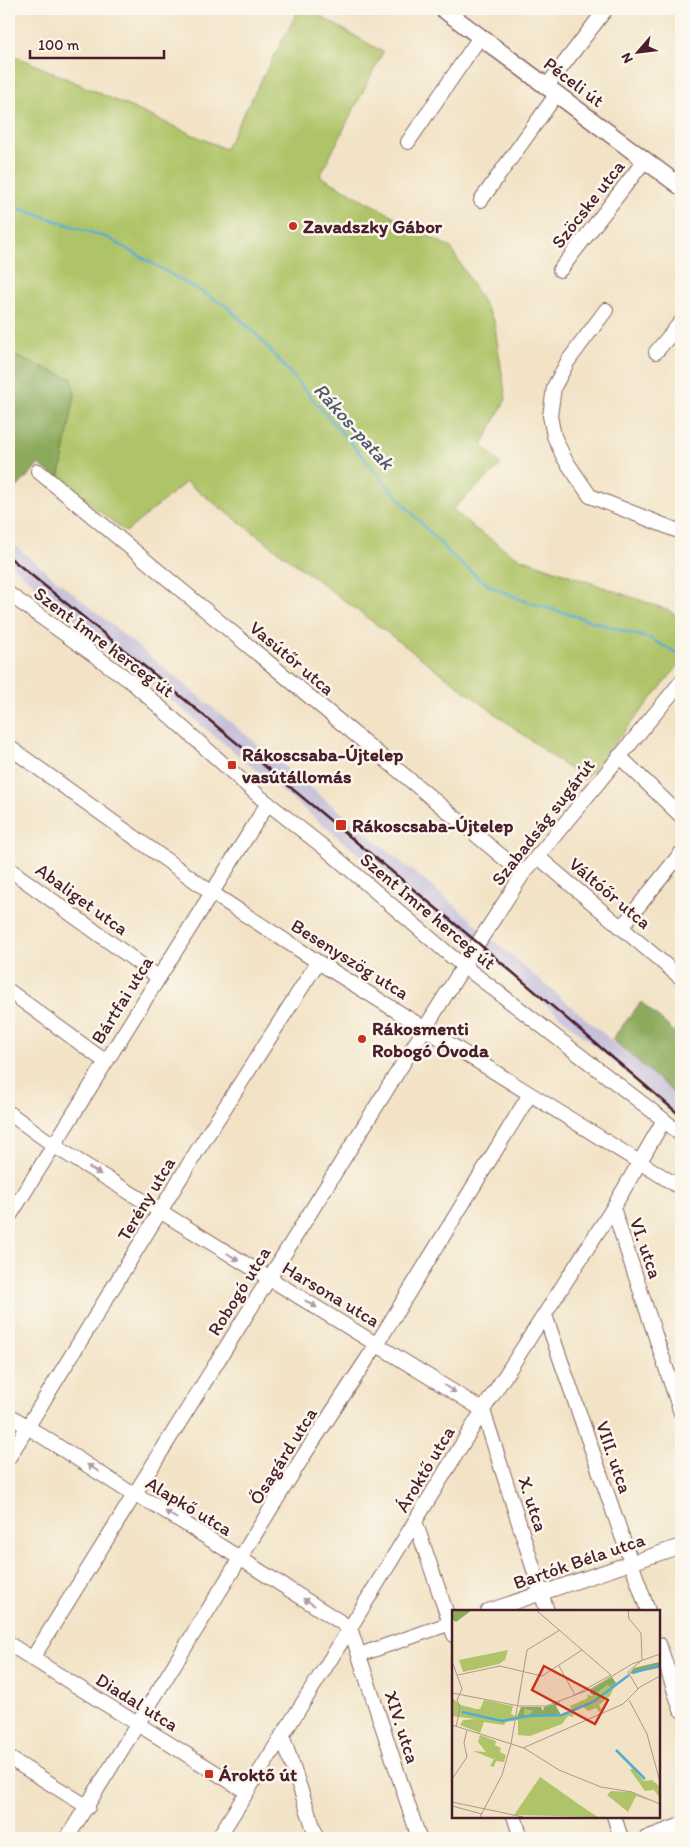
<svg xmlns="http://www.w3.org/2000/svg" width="690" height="1847" viewBox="0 0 690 1847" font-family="Itim,sans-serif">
	<rect width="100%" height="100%" fill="#fbf7ec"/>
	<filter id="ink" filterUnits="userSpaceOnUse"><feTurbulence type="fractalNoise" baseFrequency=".02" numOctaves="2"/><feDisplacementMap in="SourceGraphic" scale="10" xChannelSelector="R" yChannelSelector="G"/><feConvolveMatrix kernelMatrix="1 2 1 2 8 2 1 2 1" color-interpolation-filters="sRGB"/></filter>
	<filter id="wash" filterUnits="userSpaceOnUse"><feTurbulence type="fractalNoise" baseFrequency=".0096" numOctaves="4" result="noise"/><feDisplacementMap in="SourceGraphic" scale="20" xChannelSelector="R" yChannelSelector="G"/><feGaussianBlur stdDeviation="1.12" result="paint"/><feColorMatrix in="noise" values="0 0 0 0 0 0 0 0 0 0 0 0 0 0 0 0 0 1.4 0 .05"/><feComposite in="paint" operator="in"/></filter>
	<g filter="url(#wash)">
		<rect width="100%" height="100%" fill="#f2e3c6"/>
		<path fill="#c6c0da" d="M9,541l456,373 30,28 186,157v23l-42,-39 -153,-129 -34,-23 -258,-212 -185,-156z"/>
		<path fill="#afc468" stroke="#7c724a" d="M299,9h9l75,43 -63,124 131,72 43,73 12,78 -24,46 19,20 -48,44 21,19 41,28 153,54 13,8v49l-2,-2 -95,115 -398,-298 -60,50 -67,-52 16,-86 -3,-15 -63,-25v-301l216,96z"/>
		<path fill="#8baa5c" stroke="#6a6444" d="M9,354l63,25 3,15 -16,86 -20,-16 -30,32z
			M641,1002l40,36v61l-69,-60z"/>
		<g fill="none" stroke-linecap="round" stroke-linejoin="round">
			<path stroke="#52abd0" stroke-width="2.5" d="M9,205l99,33 118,68 31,29 153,176 42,45 29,24 11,7 33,14 126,38 30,16"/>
		</g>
	</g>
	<g filter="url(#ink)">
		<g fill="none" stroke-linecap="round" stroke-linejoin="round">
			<defs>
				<path id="minor" d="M546,87l60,-78
					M408,142l72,-105
					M481,200l75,-105
					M560,270l85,-110
					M606,310l-38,51 -14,26 -4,29 4,20 10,22 26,38 91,36
					M656,352l25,-30
					M38,471l485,403
					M9,594l124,89 127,114 66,52 126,108 212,163 17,15
					M9,747l203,146 106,69 363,226
					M619,756l62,60
					M537,856l144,122
					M9,869l149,108
					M621,928l60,-75
					M9,991l97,71
					M9,1113l50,36 424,261 64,201
					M613,1208l68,205
					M9,1217l259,-414
					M545,1315l103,296
					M9,1415l125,80 20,9 196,124 69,210
					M9,1457l188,-306 121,-189
					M415,1521l39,114
					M488,1611l193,-65
					M9,1644l238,148
					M659,1644l22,66
					M359,1655l95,-33
					M32,1659l446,-716 45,-69 158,-192
					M282,1735l35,103
					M9,1758l79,49
					M514,1816l7,22
					M614,1816l7,22
					M67,1838l237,-383 73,-111 153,-250
					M218,1838l132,-210 133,-218 130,-202 51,-88
					M646,1838l35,-13"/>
				<path id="major" d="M443,9l238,178"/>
			</defs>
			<use href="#minor" stroke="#856461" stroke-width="16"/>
			<use href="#major" stroke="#856461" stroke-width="19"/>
			<use href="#minor" stroke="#fff" stroke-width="14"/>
			<use href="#major" stroke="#fff" stroke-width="16"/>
			<path stroke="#4a1f2b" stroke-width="2.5" d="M9,557l146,118 323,268 203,173"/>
		</g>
		<defs><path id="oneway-solid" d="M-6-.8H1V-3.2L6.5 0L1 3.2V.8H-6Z" transform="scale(1.25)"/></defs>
		<g fill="#ae9aa0">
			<use href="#oneway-solid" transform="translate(95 1171) rotate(31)"/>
			<use href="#oneway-solid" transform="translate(233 1257) rotate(32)"/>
			<use href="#oneway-solid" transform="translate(311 1304) rotate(31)"/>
			<use href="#oneway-solid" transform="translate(450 1389) rotate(32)"/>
			<use href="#oneway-solid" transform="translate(93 1468) rotate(-148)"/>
			<use href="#oneway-solid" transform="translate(171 1515) rotate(-148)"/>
			<use href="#oneway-solid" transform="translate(309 1602) rotate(-148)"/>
		</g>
	</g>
	<g fill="#c8321e" stroke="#fbf7ec" stroke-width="2">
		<circle cx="293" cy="226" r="5"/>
		<rect x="227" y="760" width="10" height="10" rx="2.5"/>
		<rect x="335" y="819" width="12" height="12" rx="2.5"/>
		<circle cx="362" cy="1039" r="5"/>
		<rect x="204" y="1769" width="10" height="10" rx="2.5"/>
	</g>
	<g text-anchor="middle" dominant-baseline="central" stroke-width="5" stroke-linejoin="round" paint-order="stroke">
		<g font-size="19" fill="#4a1f2b" stroke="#fbf7ec">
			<text transform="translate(574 82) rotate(37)">Péceli út</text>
			<text transform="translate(588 204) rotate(-52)">Szöcske utca</text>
			<text transform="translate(104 642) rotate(37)">Szent Imre herceg út</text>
			<text transform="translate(292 658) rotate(40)">Vasútőr utca</text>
			<text transform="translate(543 822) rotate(-52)">Szabadság sugárút</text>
			<text transform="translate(610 893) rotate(40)">Váltóőr utca</text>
			<text transform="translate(82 899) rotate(36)">Abaliget utca</text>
			<text transform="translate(428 911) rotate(40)">Szent Imre herceg út</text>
			<text transform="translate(350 959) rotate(32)">Besenyszög utca</text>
			<text transform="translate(122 1000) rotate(-58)">Bártfai utca</text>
			<text transform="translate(146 1199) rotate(-59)">Terény utca</text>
			<text transform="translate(646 1248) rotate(71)">VI. utca</text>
			<text transform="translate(239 1291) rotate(-58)">Robogó utca</text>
			<text transform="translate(331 1294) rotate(31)">Harsona utca</text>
			<text transform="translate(283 1456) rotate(-58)">Ősagárd utca</text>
			<text transform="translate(614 1457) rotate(71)">VIII. utca</text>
			<text transform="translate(425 1469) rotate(-59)">Ároktő utca</text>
			<text transform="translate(533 1504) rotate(72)">X. utca</text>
			<text transform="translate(189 1506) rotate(31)">Alapkő utca</text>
			<text transform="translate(579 1561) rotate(-19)">Bartók Béla utca</text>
			<text transform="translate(137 1702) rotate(32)">Diadal utca</text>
			<text transform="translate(402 1727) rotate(72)">XIV. utca</text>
		</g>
		<g font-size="19" font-weight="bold" fill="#4a1f2b" stroke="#fbf7ec" text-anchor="start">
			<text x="303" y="226">Zavadszky Gábor</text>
			<text x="242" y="754">Rákoscsaba-Újtelep<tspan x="242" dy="22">vasútállomás</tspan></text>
			<text x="352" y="825">Rákoscsaba-Újtelep</text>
			<text x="372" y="1028">Rákosmenti<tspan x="372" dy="22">Robogó Óvoda</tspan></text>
			<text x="219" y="1774">Ároktő út</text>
		</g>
		<g font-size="20" font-style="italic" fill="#4d576d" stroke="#fbf7ec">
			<text transform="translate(354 426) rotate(48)">Rákos-patak</text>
		</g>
	</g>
	<g transform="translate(452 1610)">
		<rect width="208" height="208" fill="#f2e3c6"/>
		<path d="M56,40l-3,10 -6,4 -36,8 -4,-12zM164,73l-6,13 -11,9 3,5 -3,2 -3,-4 -8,3 -6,-5 -9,7 1,4 -6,-1 -6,8 -32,12 -12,-1v-15l-12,2 -2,3 -20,-3 -4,11 -20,-8 3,-5 12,-1 -23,-3v-18l9,7 15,4h4l4,-9 29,6 -2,8 7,3 6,-8 9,2 -2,3h32l9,-3 -2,-5 18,-8 -1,-3 7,1 13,-11 3,2zM28,125l16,6 -1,4 6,3 -1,4 6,3 -2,7 -8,-1 -2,6 -4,-1 5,-9 -2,2 -20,-8 13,1 -8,-10zM181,158l11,13 8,-1 7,6v11l-5,-7 -9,1 -15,-21zM88,167l47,33 11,7 -84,-2zM159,181l20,1 22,10 -17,-6 -8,16 -21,-17z" fill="#afc468"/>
		<path d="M0,0h20l-16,12 -4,-3zM207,52v6l-30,6 5,-6zM160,67l4,6 -6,4 -3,-2 -13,11 -4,-3v-3zM109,92l-5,4 5,9h-32l4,-4 -9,-2v7l-7,1 4,-10h20l2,4 1,-4z" fill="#8baa5c"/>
		<path fill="none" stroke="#52abd0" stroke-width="2.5" d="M180,63l28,-8M10,102l40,9 26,-5 34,-1 31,-13 36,-27M164,140l29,29"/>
		<path fill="none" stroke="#af9588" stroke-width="1" d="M84,0l75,65 -36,20 -16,-29M176,0l1,9 12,14 1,27 -14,12 10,17M0,51l10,28 -5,11 3,8 -4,19M6,65l42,-9 42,10 40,-26M0,83l67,13h27l45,-17 41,-25 28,-10M177,90l18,34 13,48M0,115l72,23 35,22 42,17 31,5 28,12M59,134l16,-94 33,-20M71,138l100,-44 17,-17 20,-11M0,169l15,-22 -3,-14 3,-13M0,192l71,15M0,196l30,8M28,207l22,-42 9,-31"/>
		<path fill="#c8321e" fill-opacity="0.15" stroke="#c8321e" stroke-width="2.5" d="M92,56l64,34 -13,24 -63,-34z"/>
		<rect width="208" height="208" fill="none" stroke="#4a1f2b" stroke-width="2.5"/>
	</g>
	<rect width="690" height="1847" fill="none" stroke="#fbf7ec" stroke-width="30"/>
	<g transform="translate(638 52) rotate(242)" stroke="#fbf7ec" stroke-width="4" paint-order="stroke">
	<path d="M0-4L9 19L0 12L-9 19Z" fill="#4a1f2b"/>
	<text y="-8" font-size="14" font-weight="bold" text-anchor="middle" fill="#4a1f2b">N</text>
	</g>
	<path d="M30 50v8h134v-8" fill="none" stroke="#4a1f2b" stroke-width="2.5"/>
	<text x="38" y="50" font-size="15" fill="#4a1f2b" stroke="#fbf7ec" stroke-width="4" paint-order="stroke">100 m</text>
</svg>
